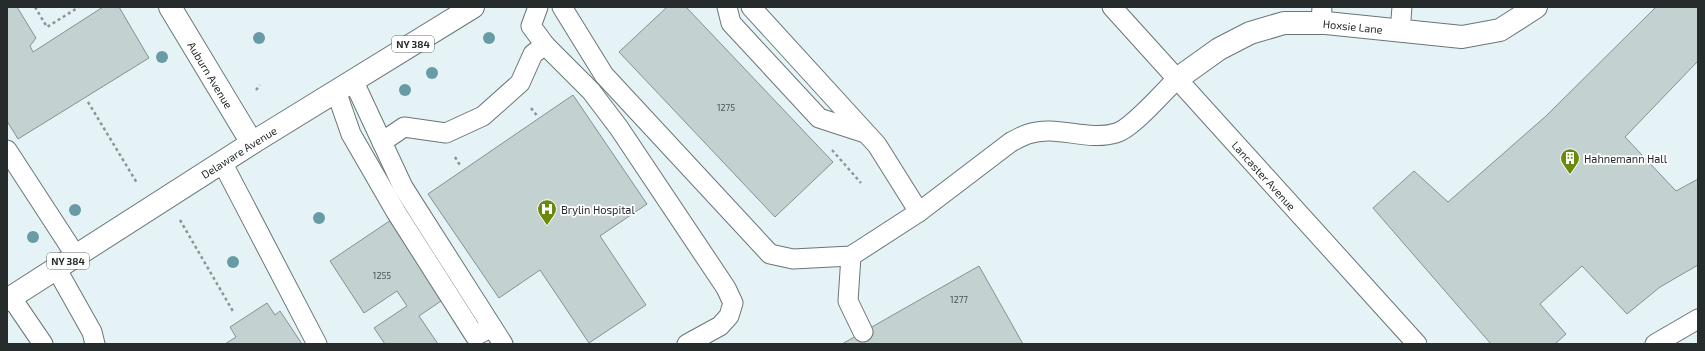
<svg xmlns="http://www.w3.org/2000/svg" width="1705" height="351" viewBox="0 0 1705 351" font-family="'Exo 2',sans-serif">
	<style>
		.building { fill: #c3d1d1; stroke: #859191 }
		.lines { fill: none; stroke-linecap: round; stroke-linejoin: round }
		.service-casing { stroke: #6a7578; stroke-width: 21 }
		.minor-casing { stroke: #6a7578; stroke-width: 24 }
		.primary-casing { stroke: #6a7578; stroke-width: 24 }
		.path { stroke: #8b9497; stroke-width: 2.5; stroke-dasharray: 3 3; stroke-linecap: butt }
		.service { stroke: #fff; stroke-width: 19 }
		.minor { stroke: #fff; stroke-width: 22 }
		.primary { stroke: #fff; stroke-width: 22 }
		.tree { fill: #689ba5 }
		.labels { text-anchor: middle; dominant-baseline: central; stroke-width: 3.5; stroke-linejoin: round; paint-order: stroke }
		.number-label { font-size: 9px; fill: #4d5455 }
		.shield { fill: #fff; stroke: #676b6b; stroke-width: 1 }
		.shield-label { font-size: 10px; font-weight: bold; fill: #262b2c }
		.street-label { font-size: 11px; fill: #262b2c; stroke: #fff }
		.poi-label { font-size: 11px; fill: #262b2c; stroke: #fff; text-anchor: start }
	</style>
	<rect width="100%" height="100%" fill="#e6f3f6"/>
	<g class="building">
		<polygon points="7,7 17,7 36,38 30,46 33,52 103,7 119,7 149,58 18,139 7,121"/>
		<polygon points="667,7 686,7 833,162 775,217 619,52"/>
		<polygon points="1656,7 1698,7 1698,61 1625,137 1676,191 1698,179 1698,265 1660,287 1627,314 1582,266 1540,304 1566,334 1555,344 1491,344 1373,208 1414,171 1448,202 1546,116"/>
		<polygon points="573,95 647,204 600,236 646,305 589,343 540,270 499,298 428,194"/>
		<polygon points="391,220 444,299 419,316 438,344 385,344 374,328 407,306 397,291 364,313 330,261"/>
		<polygon points="979,266 1023,344 842,344 863,332"/>
		<polygon points="267,303 275,315 280,311 302,344 225,344 236,337 230,327"/>
	</g>
	<g class="lines">
		<g class="service-casing">
			<g id="service">
				<polyline points="538,7 531,26 545,45 591,91 619,128 726,288 733,303 729,316 720,326 687,344"/>
				<path d="M562,7L604,75L770,254L793,259L851,256L919,212L1011,142C1017,139 1022,136 1028,134C1056,124 1087,142 1116,133C1132,129 1163,92 1177,79"/>
				<polyline points="727,7 731,23 819,118 865,133"/>
				<polyline points="751,7 877,145 919,212"/>
				<path id="s1" d="M1112,7L1417,344"/>
				<polyline points="1321,23 1322,7"/>
				<polyline points="1400,31 1402,7"/>
				<polyline points="353,80 403,187 503,344"/>
				<polyline points="336,91 351,134 396,212 475,336 492,327"/>
				<polyline points="382,142 404,127 446,133 483,116 520,83 533,54 545,45"/>
				<polyline points="7,150 76,256"/>
				<polyline points="222,162 317,344"/>
				<polyline points="851,256 848,301 863,332"/>
				<polyline points="56,268 92,332 95,344"/>
				<polyline points="11,297 43,344"/>
				<polyline points="1655,344 1698,319"/>
			</g>
		</g>
		<g class="minor-casing">
			<g id="minor">
				<path id="s2" d="M170,7L252,143"/>
				<path id="s3" d="M1177,79L1219,49L1250,33L1284,23H1326L1462,37L1500,30L1536,7"/>
			</g>
		</g>
		<g class="primary-casing">
			<g id="primary">
				<path id="s4" d="M7,300L252,143L473,7"/>
			</g>
		</g>
		<g class="path">
			<polyline points="35,7 47,27 79,7"/>
			<polyline points="256,90 260,85"/>
			<polyline points="88,102 137,183"/>
			<polyline points="531,108 538,117"/>
			<polyline points="832,150 861,183"/>
			<polyline points="455,157 461,167"/>
			<polyline points="180,220 234,313"/>
		</g>
		<use href="#service" class="service"/>
		<use href="#minor" class="minor"/>
		<use href="#primary" class="primary"/>
	</g>
	<g class="tree">
		<circle cx="259" cy="38" r="6"/>
		<circle cx="489" cy="38" r="6"/>
		<circle cx="162" cy="57" r="6"/>
		<circle cx="432" cy="73" r="6"/>
		<circle cx="405" cy="90" r="6"/>
		<circle cx="75" cy="210" r="6"/>
		<circle cx="319" cy="218" r="6"/>
		<circle cx="33" cy="237" r="6"/>
		<circle cx="233" cy="262" r="6"/>
	</g>
	<defs>
		<g id="building-pin" transform="scale(1)"><path d="M0 17L-7.5 6A9.5 9.5 0 1 1 7.5 6Z" fill="#698a0a" stroke="#fff"/><path d="M-4-6H4V6H1V3H-1V6H-4ZM-2.5-4.3h1.7v1.8h-1.7ZM.8-4.3h1.7v1.8H.8ZM-2.5-1h1.7V.8h-1.7ZM.8-1h1.7V.8H.8Z" fill="#fff"/></g>
		<g id="hospital-pin" transform="scale(1)"><path d="M0 17L-7.5 6A9.5 9.5 0 1 1 7.5 6Z" fill="#698a0a" stroke="#fff"/><path d="M-5-5h3v3.5h4V-5h3V5h-3V1.5h-4V5h-3Z" fill="#fff"/></g>
	</defs>
	<g fill-rule="evenodd">
		<use href="#building-pin" x="1570" y="158"/>
		<use href="#hospital-pin" x="547" y="209"/>
	</g>
	<g class="labels">
		<g class="number-label">
			<text x="726" y="107">1275</text>
			<text x="382" y="275">1255</text>
			<text x="959" y="299">1277</text>
		</g>
		<g class="shield">
			<rect x="392" y="36" width="42" height="16" rx="3"/>
			<rect x="47" y="253" width="42" height="16" rx="3"/>
		</g>
		<g class="shield-label">
			<text x="413" y="44">NY 384</text>
			<text x="68" y="261">NY 384</text>
		</g>
		<g class="street-label">
			<text stroke="none"><textPath href="#s3" startOffset="191">Hoxsie Lane</textPath></text>
			<text stroke="none"><textPath href="#s2" startOffset="79">Auburn Avenue</textPath></text>
			<text stroke="none"><textPath href="#s4" startOffset="275">Delaware Avenue</textPath></text>
			<text stroke="none"><textPath href="#s1" startOffset="227">Lancaster Avenue</textPath></text>
		</g>
		<g class="poi-label">
			<text x="1584" y="158">Hahnemann Hall</text>
			<text x="561" y="209">Brylin Hospital</text>
		</g>
	</g>
	<rect width="1705" height="351" fill="none" stroke="#262b2c" stroke-width="16"/>
</svg>
